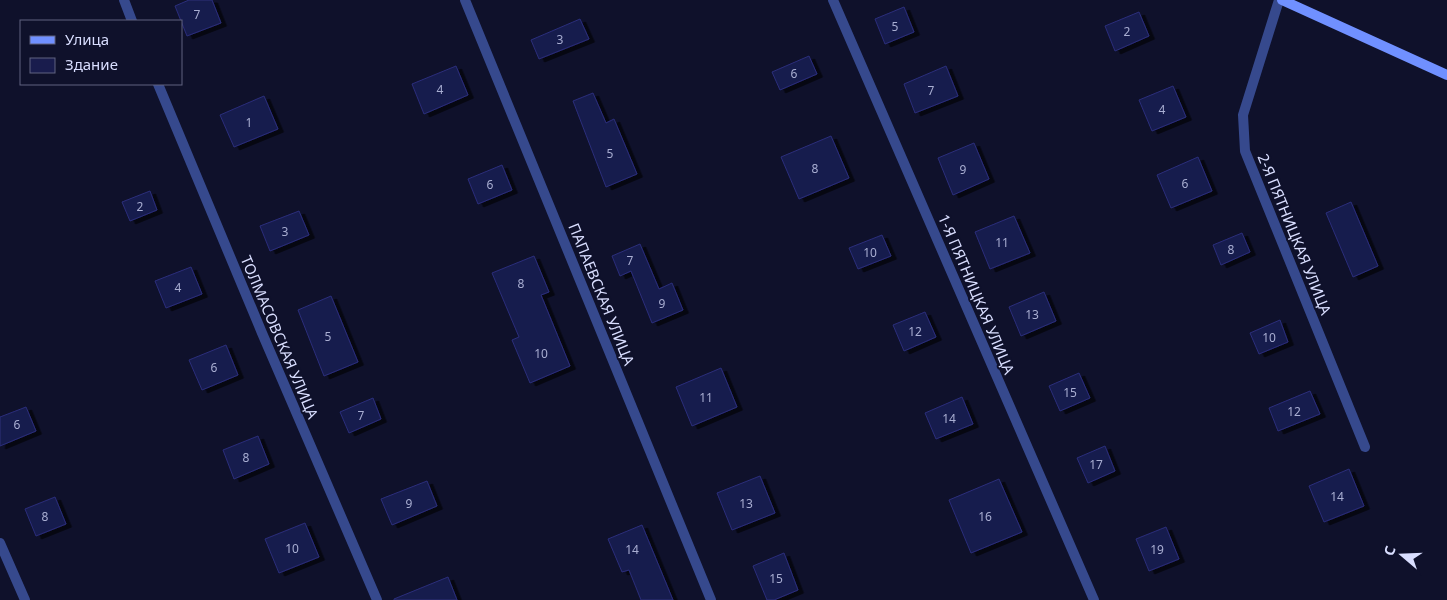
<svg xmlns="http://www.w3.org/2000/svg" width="1447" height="600" viewBox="0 0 1447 600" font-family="'Noto Sans',sans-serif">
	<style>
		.building { fill: #191c4d; stroke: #2a2e7b; filter: url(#shadow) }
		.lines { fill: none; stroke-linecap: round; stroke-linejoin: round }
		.street { stroke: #36498d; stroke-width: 10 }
		.secondary { stroke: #7090ff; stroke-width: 10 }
		.labels { text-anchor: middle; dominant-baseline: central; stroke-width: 4; stroke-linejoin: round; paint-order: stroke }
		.number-label { font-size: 12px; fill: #a9aed2 }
		.street-label { font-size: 15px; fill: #d9deff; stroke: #0f112b }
	</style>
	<defs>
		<filter id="shadow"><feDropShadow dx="5.5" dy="3" stdDeviation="0" flood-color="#0009"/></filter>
	</defs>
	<rect width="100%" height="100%" fill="#0f112b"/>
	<g class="building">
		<polygon points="189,0 212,0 221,23 187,36 175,6"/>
		<polygon points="904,7 914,32 885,44 875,19"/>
		<polygon points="1139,12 1149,36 1115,51 1105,26"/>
		<polygon points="580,19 589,39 539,59 531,40"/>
		<polygon points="809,56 817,74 780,90 772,72"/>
		<polygon points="456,66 468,95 424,114 412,84"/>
		<polygon points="946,66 958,96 915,113 904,84"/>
		<polygon points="1173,86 1186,117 1152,131 1139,100"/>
		<polygon points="593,93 606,123 614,119 637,174 606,187 573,101"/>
		<polygon points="264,96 278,129 234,147 220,115"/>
		<polygon points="831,136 849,178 799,199 781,157"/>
		<polygon points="974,143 989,179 953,195 938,158"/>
		<polygon points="1198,157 1212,191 1171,208 1157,175"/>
		<polygon points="502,165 512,190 478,204 468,179"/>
		<polygon points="150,191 157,210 130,221 122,202"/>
		<polygon points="1351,202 1378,266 1353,277 1326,213"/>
		<polygon points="299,211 309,235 270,251 260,226"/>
		<polygon points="1014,216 1030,253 990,269 975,232"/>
		<polygon points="1242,233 1250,252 1221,265 1213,245"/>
		<polygon points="882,235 891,256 858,269 849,248"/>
		<polygon points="640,244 659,289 672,283 683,310 652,323 631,271 620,276 612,256"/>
		<polygon points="534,256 549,292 541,295 570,366 530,383 512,340 519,337 492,273"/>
		<polygon points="191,267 202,294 166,308 155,281"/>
		<polygon points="1044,292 1056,321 1021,336 1009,307"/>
		<polygon points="331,296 358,362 324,376 298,310"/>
		<polygon points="925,312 936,337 904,351 893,325"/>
		<polygon points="1280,320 1288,342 1259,354 1250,333"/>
		<polygon points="226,345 238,375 202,390 189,360"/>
		<polygon points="721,368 737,407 692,426 676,387"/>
		<polygon points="1079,373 1090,398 1060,411 1049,386"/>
		<polygon points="1310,391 1320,414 1278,431 1269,408"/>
		<polygon points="962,397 973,424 936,439 925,413"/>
		<polygon points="373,398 381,419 349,433 340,412"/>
		<polygon points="26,407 36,431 0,446 0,417"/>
		<polygon points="258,436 269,464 234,479 223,450"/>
		<polygon points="1105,446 1115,471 1088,483 1077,458"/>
		<polygon points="1349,469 1364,506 1324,522 1309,486"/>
		<polygon points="760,476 775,513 732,530 717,493"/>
		<polygon points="999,479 1022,532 971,553 949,500"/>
		<polygon points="427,481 437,506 392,525 381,499"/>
		<polygon points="55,497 66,524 36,536 25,509"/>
		<polygon points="305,523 319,557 279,573 265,539"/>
		<polygon points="642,525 673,600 641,600 629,570 622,572 608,539"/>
		<polygon points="1166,527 1179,559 1149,571 1136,539"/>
		<polygon points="784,553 798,590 774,600 767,600 753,566"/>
		<polygon points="448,577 457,600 394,600 394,599"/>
	</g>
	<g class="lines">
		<g class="street">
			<polyline points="124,0 132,21"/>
			<polyline points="465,0 711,600"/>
			<polyline points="833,0 1094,600"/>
			<polyline points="1279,0 1243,115 1245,151 1365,447"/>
			<polyline points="158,84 262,333 377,600"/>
			<polyline points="0,543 25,600"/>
		</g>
		<polyline class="secondary" points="1282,0 1447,75"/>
	</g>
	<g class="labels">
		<g class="number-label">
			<text x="197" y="14">7</text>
			<text x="895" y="26">5</text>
			<text x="1127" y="31">2</text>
			<text x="560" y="39">3</text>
			<text x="794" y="73">6</text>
			<text x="440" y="89">4</text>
			<text x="931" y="90">7</text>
			<text x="1162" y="109">4</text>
			<text x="249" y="122">1</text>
			<text x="610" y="153">5</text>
			<text x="815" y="168">8</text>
			<text x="963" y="169">9</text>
			<text x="1185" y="183">6</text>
			<text x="490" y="184">6</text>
			<text x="140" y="206">2</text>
			<text x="285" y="231">3</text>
			<text x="1002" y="242">11</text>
			<text x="1231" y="249">8</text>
			<text x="870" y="252">10</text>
			<text x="630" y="260">7</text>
			<text x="521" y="283">8</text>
			<text x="178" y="287">4</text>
			<text x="662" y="303">9</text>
			<text x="1032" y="314">13</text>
			<text x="915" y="331">12</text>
			<text x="328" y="336">5</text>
			<text x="1269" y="337">10</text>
			<text x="541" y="353">10</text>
			<text x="214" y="367">6</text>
			<text x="1070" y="392">15</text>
			<text x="706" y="397">11</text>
			<text x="1294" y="411">12</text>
			<text x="361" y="415">7</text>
			<text x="949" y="418">14</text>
			<text x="17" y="424">6</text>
			<text x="246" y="457">8</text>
			<text x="1096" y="464">17</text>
			<text x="1337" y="496">14</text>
			<text x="409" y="503">9</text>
			<text x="746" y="503">13</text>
			<text x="45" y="516">8</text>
			<text x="985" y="516">16</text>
			<text x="292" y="548">10</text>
			<text x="632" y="549">14</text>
			<text x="1157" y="549">19</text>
			<text x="776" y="578">15</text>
		</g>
		<g class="street-label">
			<text transform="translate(1295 234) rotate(68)">2-Я ПЯТНИЦКАЯ УЛИЦА</text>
			<text transform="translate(602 294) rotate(68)">ПАПАЕВСКАЯ УЛИЦА</text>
			<text transform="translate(977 294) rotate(67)">1-Я ПЯТНИЦКАЯ УЛИЦА</text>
			<text transform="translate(280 337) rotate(67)">ТОЛМАСОВСКАЯ УЛИЦА</text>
		</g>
	</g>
	<rect x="20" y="20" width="162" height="65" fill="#0f112b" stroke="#606380"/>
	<rect x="30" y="36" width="25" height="8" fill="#7090ff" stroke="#606380"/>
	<text x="65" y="45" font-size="15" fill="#d9deff">Улица</text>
	<rect x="30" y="58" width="25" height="15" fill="#191c4d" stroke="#606380"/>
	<text x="65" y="70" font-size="15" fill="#d9deff">Здание</text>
	<g transform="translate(1402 555) rotate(289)" stroke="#0f112b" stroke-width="4" paint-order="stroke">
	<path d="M0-4L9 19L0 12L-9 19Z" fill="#d9deff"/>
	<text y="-8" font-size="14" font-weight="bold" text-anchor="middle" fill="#d9deff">С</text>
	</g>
</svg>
